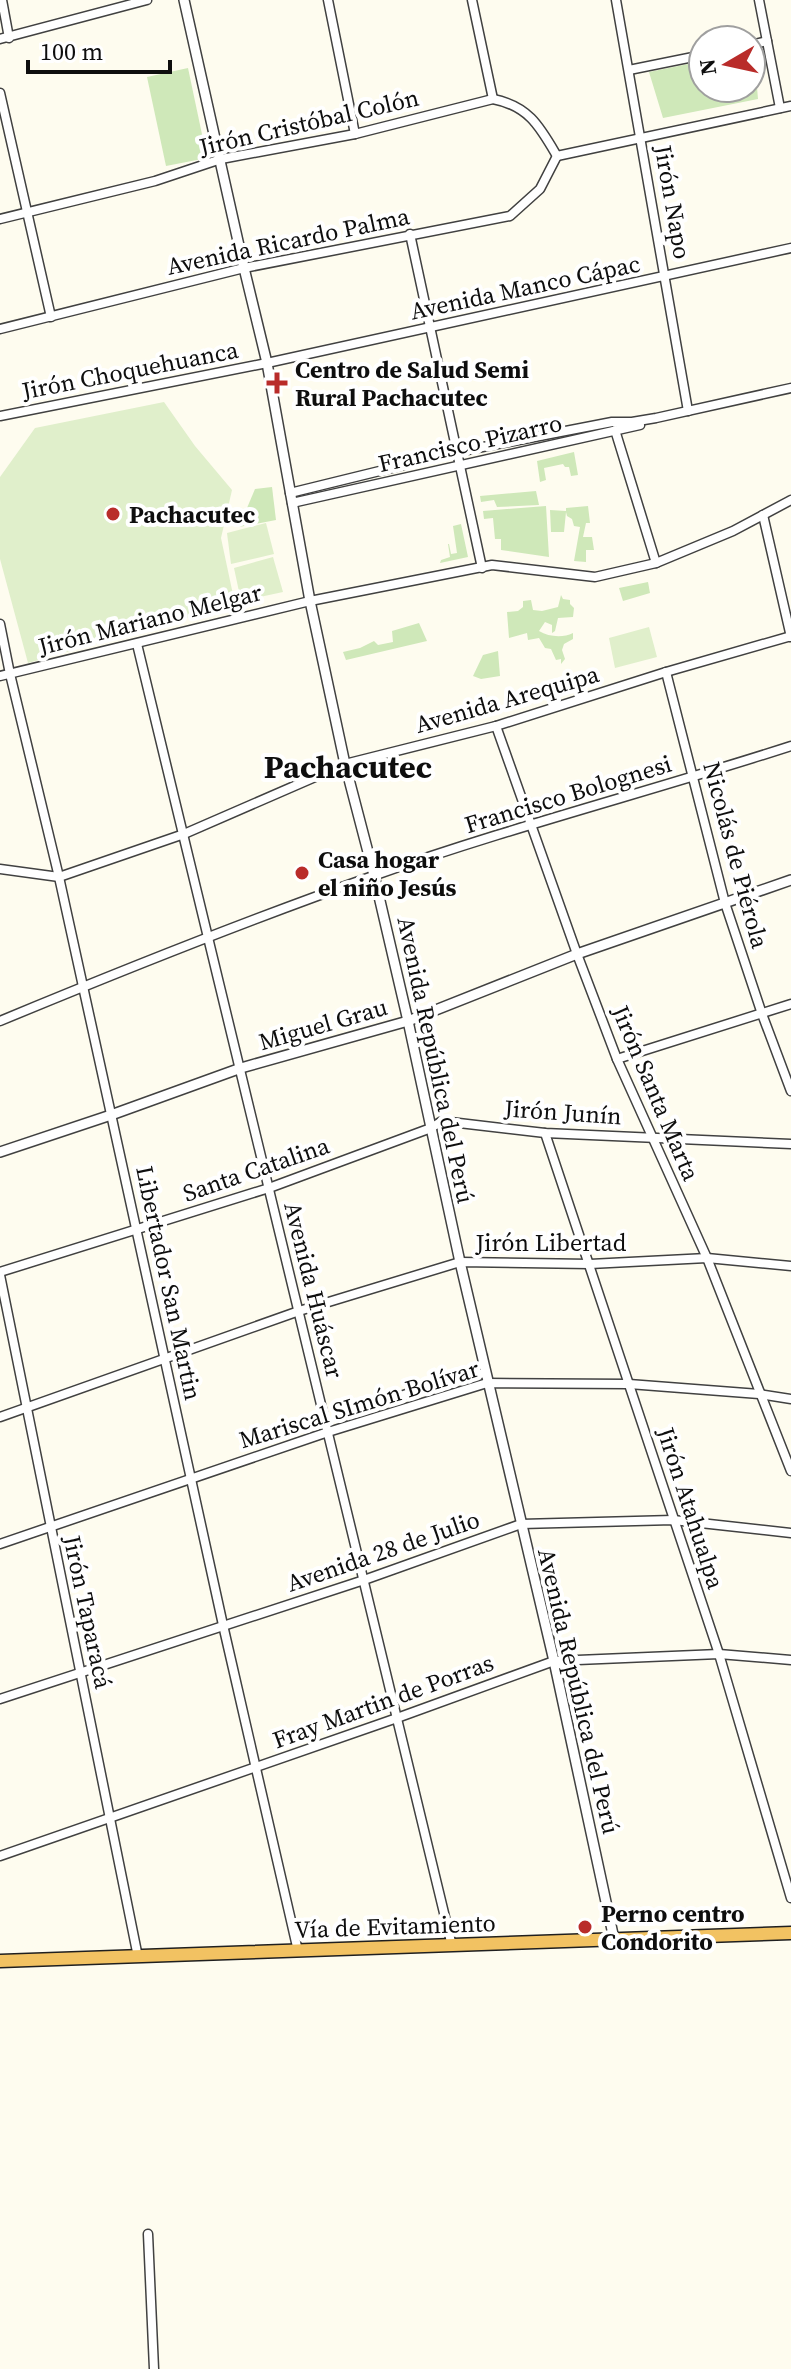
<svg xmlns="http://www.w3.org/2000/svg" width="791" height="2369" viewBox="0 0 791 2369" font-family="'Source Serif 4',serif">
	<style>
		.green { fill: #cfe8b9 }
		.pitch { fill: #e0efcb }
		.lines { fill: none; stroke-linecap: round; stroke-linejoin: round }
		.minor-casing { stroke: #414141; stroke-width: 11 }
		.tertiary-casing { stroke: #414141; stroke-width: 12 }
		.trunk-casing { stroke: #1f1f1f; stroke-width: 15 }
		.minor { stroke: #fff; stroke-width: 8 }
		.tertiary { stroke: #fff; stroke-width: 9 }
		.trunk { stroke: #f2c262; stroke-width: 12 }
		.poi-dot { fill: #b92c2a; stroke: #fff; stroke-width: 3 }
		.labels { text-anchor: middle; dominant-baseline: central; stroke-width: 8; stroke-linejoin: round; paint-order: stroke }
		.street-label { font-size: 24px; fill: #0e0e0e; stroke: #fff }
		.poi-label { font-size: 24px; font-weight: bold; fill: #0e0e0e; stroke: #fff; text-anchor: start }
		.district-label { font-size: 32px; font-weight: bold; fill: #0e0e0e; stroke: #fff }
	</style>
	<rect width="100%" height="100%" fill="#fefcef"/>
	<g class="green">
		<polygon points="754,51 758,99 663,118 649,72 703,61 703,88 751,88 751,52"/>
		<polygon points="188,68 207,158 166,166 147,77"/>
		<polygon points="574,452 578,475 571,476 569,467 565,467 563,464 544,468 546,480 540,482 537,461"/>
		<polygon points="272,487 276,520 239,527 255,489"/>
		<polygon points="536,491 539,505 497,507 494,500 481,502 480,496"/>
		<polygon points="546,506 549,557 501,550 501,539 495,539 493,518 484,519 483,511"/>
		<polygon points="588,506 590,523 586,523 583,537 592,537 594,550 586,550 586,562 574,561 580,527 574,526 572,519 567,516 566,512 564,532 551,532 550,510 566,511 566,508"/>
		<polygon points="461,524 468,557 440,563 441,560 450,557 448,544 449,544 451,554 457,553 453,526"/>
		<polygon points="648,582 650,593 623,601 619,588"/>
		<path d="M561,595L563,599L570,600V604L574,608L573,617L558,618L555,631L552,633V625L545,622L539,631C549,637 563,638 573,633V639L564,644L562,650L565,659L561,664V659L556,660L551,649L545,648L539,638L528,640L527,633L509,638L507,612L518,611L523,607V601L531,600L533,610L542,611L558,607Z"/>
		<polygon points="419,623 427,641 346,660 343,652 360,648 374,641 378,645 393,642 392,631"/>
		<polygon points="498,651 500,676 481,679 473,676 483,655"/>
	</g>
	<g class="pitch">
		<polygon points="164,402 195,446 232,490 221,538 235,604 28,663 0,559 0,477 35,428"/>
		<polygon points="266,523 274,554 231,564 227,533"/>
		<polygon points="273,557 283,592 241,601 234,568"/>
		<polygon points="649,627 657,657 615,668 609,638"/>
	</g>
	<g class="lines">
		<g class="minor-casing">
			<g id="minor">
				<polyline points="2,0 9,38"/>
				<polyline points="328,0 355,134"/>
				<polyline points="472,0 493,99"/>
				<polyline points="616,0 688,411"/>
				<polyline points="759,0 780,108"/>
				<polyline points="0,39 147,0"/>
				<polyline points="751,45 767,41"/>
				<polyline points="629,70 703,55"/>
				<polyline points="0,93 51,317"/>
				<polyline points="557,156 791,106"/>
				<path d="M0,219L155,181L221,159L355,134L493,99C529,106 540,127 557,156"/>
				<polyline points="410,234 482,568"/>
				<polyline points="0,329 244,268 510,216 540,189 557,156"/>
				<polyline points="0,416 267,363 791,248"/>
				<polyline points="615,430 656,563"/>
				<polyline points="290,493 457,452 612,422 632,422 656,418 791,388"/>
				<polyline points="292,503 640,425"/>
				<polyline points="763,515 791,637"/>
				<polyline points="0,624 10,674 59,877 223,1625 298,1951"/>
				<polyline points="137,644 452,1946"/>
				<polyline points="666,672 725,903 762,1014 791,1091"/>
				<polyline points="0,676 310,601 492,565 595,577 656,563 733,531 791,500"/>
				<polyline points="496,726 577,954 617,1059 707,1258 791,1471"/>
				<polyline points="0,869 59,877 184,834 345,764 496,726 666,672 791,636"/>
				<path d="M0,1021C123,970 248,920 373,876C511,827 652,791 791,746"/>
				<polyline points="617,1059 791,1004"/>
				<polyline points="545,1133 719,1654 791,1898"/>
				<polyline points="0,1272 269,1188 431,1128 442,1121 545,1133 791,1144"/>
				<polyline points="0,1275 138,1957"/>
				<polyline points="347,1415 446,1380 485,1373"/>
				<polyline points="0,1417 299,1311 460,1262 590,1264 707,1258 791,1266"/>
				<polyline points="0,1544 328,1432 487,1383 629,1384 759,1394 791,1399"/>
				<polyline points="0,1699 364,1580 521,1524 673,1520 791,1533"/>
				<polyline points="0,1856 397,1718 554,1661 719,1654 791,1660"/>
				<polyline points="148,2234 154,2369"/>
			</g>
		</g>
		<g class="tertiary-casing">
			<g id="tertiary">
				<polyline points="184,0 244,268 267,363 310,601 345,764 374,875 408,1021 460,1262 554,1661 614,1939"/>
				<polyline points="0,1152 111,1115 241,1068 408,1021 577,954 791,880"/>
			</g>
		</g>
		<g class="trunk-casing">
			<polyline id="trunk" points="0,1961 791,1933"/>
		</g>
		<use href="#minor" class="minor"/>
		<use href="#tertiary" class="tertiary"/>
		<use href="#trunk" class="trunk"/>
	</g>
	<g class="poi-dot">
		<path d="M273 371h8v8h8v8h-8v8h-8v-8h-8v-8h8z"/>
		<circle cx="113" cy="514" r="8"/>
		<circle cx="302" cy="873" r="8"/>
		<circle cx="585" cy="1927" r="8"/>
	</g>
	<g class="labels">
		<g class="street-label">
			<text transform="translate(309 122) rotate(-13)">Jirón Cristóbal Colón</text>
			<text transform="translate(673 202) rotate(80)">Jirón Napo</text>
			<text transform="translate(288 241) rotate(-12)">Avenida Ricardo Palma</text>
			<text transform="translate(525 287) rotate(-12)">Avenida Manco Cápac</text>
			<text transform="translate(130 370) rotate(-11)">Jirón Choquehuanca</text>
			<text transform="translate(470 443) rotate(-13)">Francisco Pizarro</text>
			<text transform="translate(150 619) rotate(-14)">Jirón Mariano Melgar</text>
			<text transform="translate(507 699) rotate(-16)">Avenida Arequipa</text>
			<text transform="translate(568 794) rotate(-17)">Francisco Bolognesi</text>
			<text transform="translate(736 855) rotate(75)">Nicolás de Piérola</text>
			<text transform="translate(323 1024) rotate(-16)">Miguel Grau</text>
			<text transform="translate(436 1060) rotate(78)">Avenida República del Perú</text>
			<text transform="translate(656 1093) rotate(67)">Jirón Santa Marta</text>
			<text transform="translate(563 1112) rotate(4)">Jirón Junín</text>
			<text transform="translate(256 1169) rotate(-19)">Santa Catalina</text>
			<text x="551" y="1242">Jirón Libertad</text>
			<text transform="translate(169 1283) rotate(78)">Libertador San Martin</text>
			<text transform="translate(314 1290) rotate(76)">Avenida Huáscar</text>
			<text transform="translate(359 1404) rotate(-17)">Mariscal SImón Bolívar</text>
			<text transform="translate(691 1508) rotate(72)">Jirón Atahualpa</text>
			<text transform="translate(383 1551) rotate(-19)">Avenida 28 de Julio</text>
			<text transform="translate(88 1612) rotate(78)">Jirón Taparacá</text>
			<text transform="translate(579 1691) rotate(77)">Avenida República del Perú</text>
			<text transform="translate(383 1701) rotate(-20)">Fray Martin de Porras</text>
			<text transform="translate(395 1926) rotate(-2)">Vía de Evitamiento</text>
		</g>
		<g class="poi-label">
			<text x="295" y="369">Centro de Salud Semi<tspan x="295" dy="28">Rural Pachacutec</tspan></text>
			<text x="129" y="514">Pachacutec</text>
			<text x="318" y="859">Casa hogar<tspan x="318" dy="28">el niño Jesús</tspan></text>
			<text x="601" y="1913">Perno centro<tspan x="601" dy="28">Condorito</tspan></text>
		</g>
		<g class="district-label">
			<text x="348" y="767">Pachacutec</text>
		</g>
	</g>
	<g transform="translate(727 64) rotate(261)"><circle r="38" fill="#ffffff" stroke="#9f9f9f" stroke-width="2"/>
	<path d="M0-6L14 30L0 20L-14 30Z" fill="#b92c2a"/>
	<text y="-12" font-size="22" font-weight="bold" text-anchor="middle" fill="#0e0e0e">N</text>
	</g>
	<path d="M28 60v12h142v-12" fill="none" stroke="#0e0e0e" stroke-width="4"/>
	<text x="40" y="60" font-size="24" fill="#0e0e0e" stroke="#ffffff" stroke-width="6" paint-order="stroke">100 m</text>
</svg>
